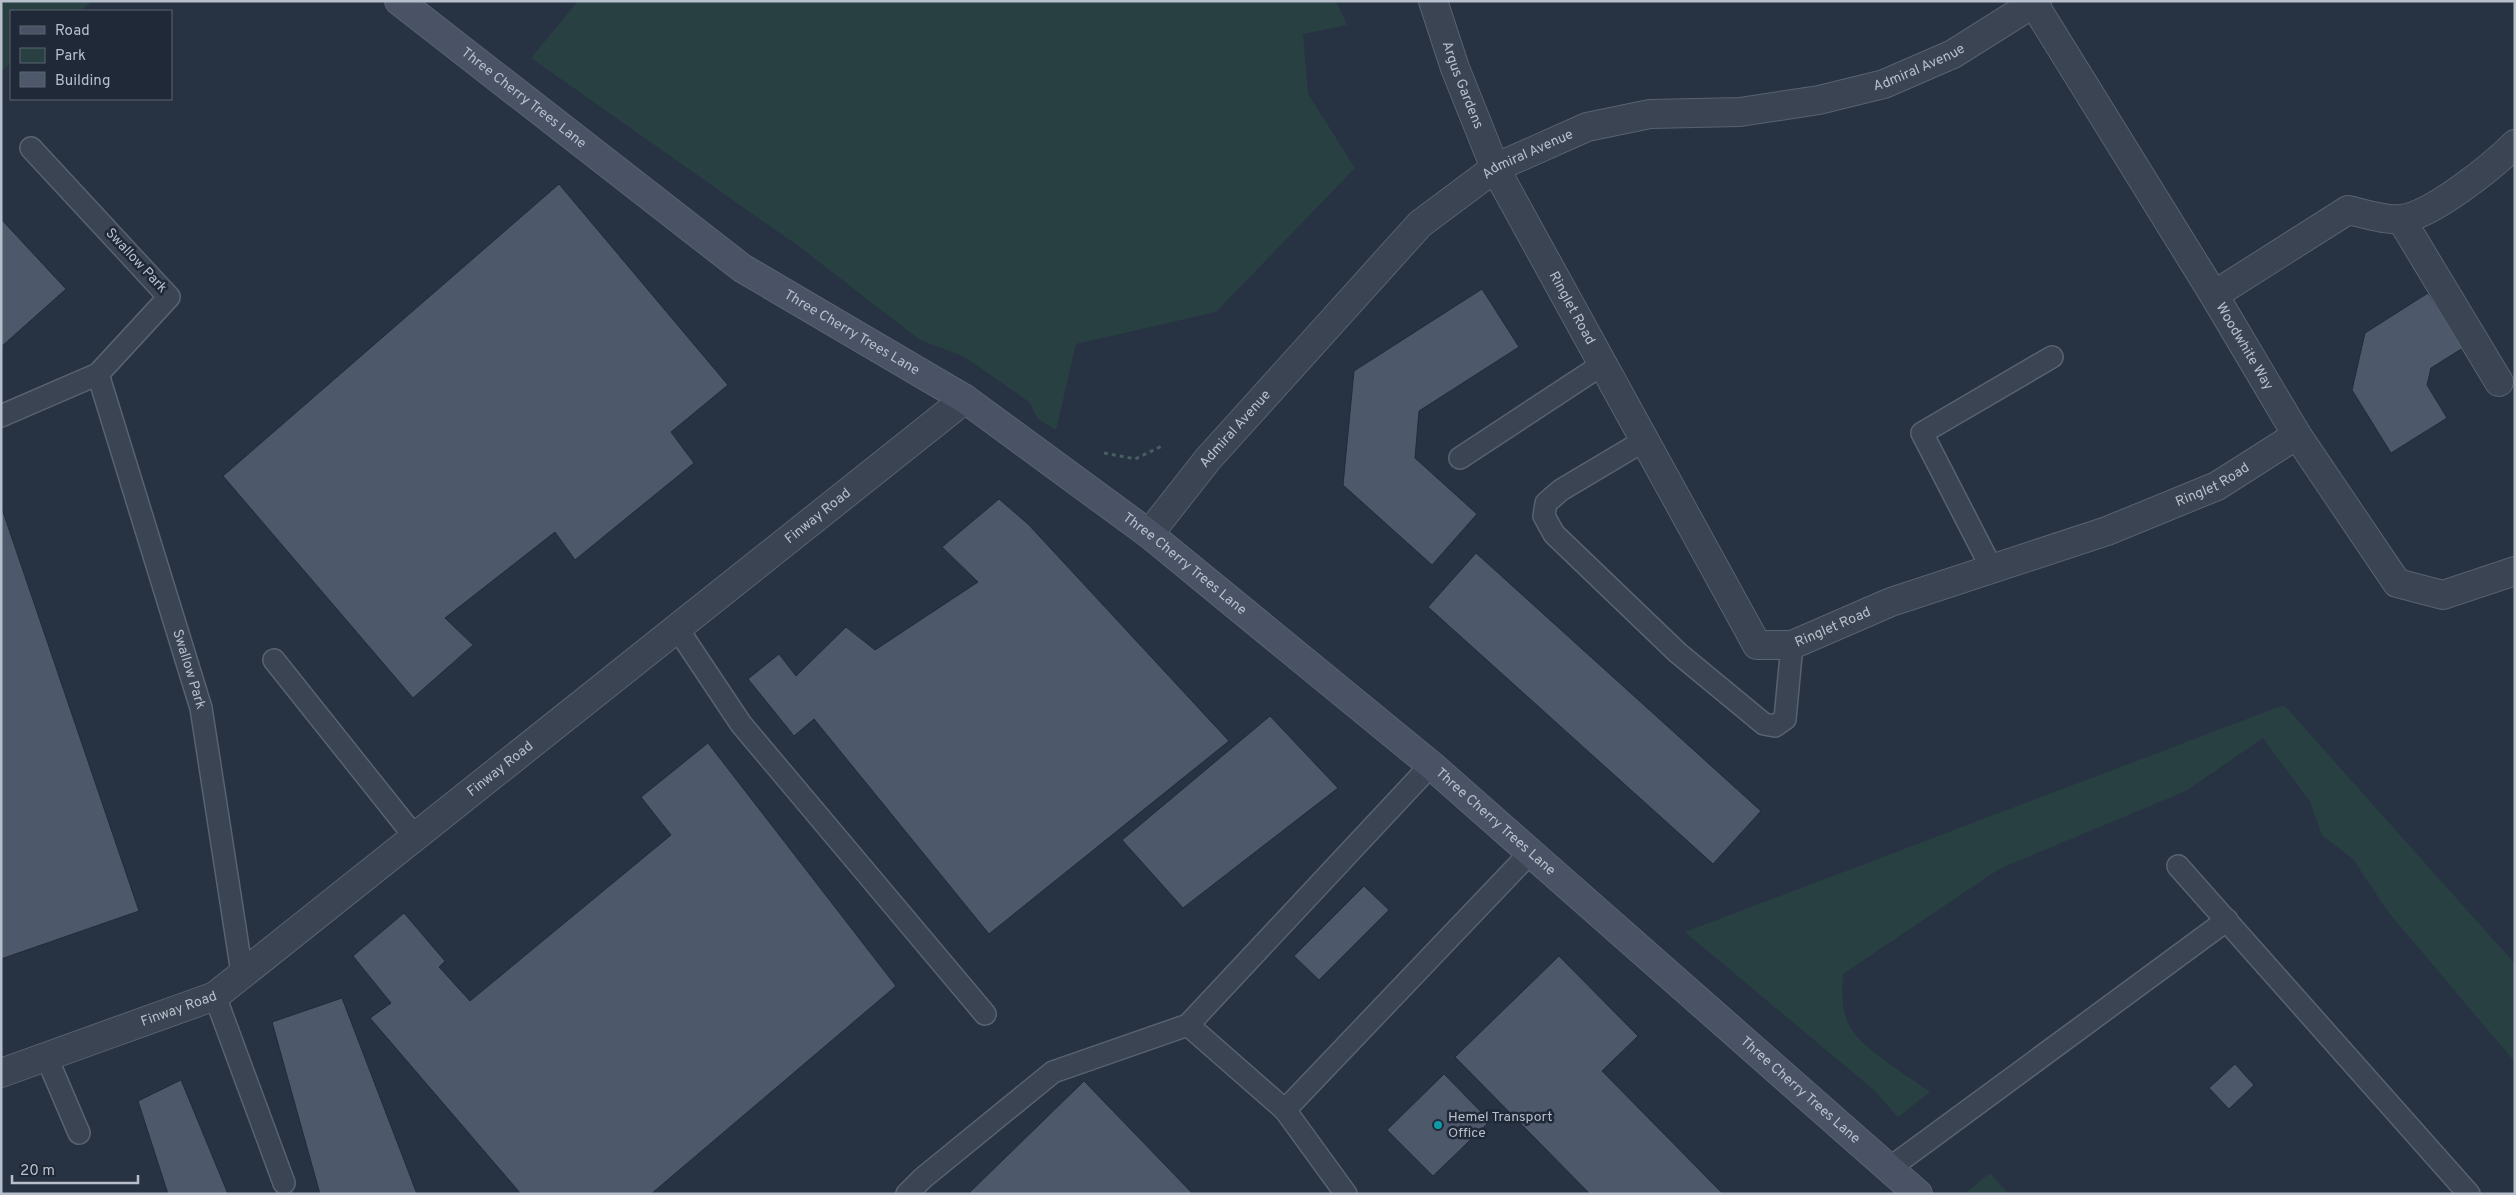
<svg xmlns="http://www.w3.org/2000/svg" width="2516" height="1195" viewBox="0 0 2516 1195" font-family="Overpass,sans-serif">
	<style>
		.green { fill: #294043 }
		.building { fill: #4d596b; stroke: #222b39 }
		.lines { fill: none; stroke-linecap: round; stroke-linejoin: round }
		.lane-casing { stroke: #59626f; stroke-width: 24 }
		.street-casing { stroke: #59626f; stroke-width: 30 }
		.secondary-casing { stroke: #59626f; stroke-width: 30 }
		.path { stroke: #475d60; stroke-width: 3; stroke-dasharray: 4 4; stroke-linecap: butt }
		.lane { stroke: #3b4452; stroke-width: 21 }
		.street { stroke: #3b4452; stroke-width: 28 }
		.secondary { stroke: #495365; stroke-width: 28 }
		.culture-dot { fill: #0f9aa8; stroke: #202937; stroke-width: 2 }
		.labels { text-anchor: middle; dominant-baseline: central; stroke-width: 5; stroke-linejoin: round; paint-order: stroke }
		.street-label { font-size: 14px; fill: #b8bfcc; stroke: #202937 }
		.poi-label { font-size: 14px; fill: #b8bfcc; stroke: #202937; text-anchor: start }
	</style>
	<rect width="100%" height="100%" fill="#273242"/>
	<g class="green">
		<polygon points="6,1 93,1 79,11 11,11 11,63 1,71 1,5"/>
		<polygon points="578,1 1336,1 1347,25 1303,34 1308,94 1355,168 1216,312 1076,344 1056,430 1038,419 1029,402 965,357 920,340 801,248 531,58"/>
		<path d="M2284,705L2515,964V1062L2389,913L2353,859L2322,835L2310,802L2263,738L2186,791L1999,869L1843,974C1842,990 1841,1010 1849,1025C1860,1048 1908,1076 1930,1092L1898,1117L1875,1091L1685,932Z"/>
		<polygon points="1990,1173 2009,1194 1964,1194"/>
	</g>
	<g class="building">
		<polygon points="559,184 728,385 671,432 694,463 575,560 555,532 445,618 473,645 413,698 223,476"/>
		<polygon points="1,219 66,289 1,347"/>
		<polygon points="1482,289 1519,347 1419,411 1415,458 1477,514 1432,565 1343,485 1354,371"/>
		<polygon points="2428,293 2463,348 2431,368 2427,385 2447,418 2391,453 2352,390 2365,333"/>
		<polygon points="999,499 1028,524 1229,741 989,934 814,719 794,736 748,679 779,654 796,676 846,627 875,650 978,582 942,547"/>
		<polygon points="1,506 139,911 1,959"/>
		<polygon points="1476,553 1761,811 1713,864 1428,607"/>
		<polygon points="1270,716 1338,788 1183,908 1122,840"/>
		<polygon points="708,743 896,986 651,1194 521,1194 370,1018 391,1003 353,956 404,913 445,961 439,967 470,1001 671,835 641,797"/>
		<polygon points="1364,886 1389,910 1319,980 1294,956"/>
		<polygon points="1559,956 1638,1036 1602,1071 1723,1194 1590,1194 1455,1057"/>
		<polygon points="342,998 417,1194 320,1194 272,1022"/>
		<polygon points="2235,1064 2254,1085 2229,1109 2209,1088"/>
		<polygon points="1444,1074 1490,1121 1433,1176 1387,1130"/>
		<polygon points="181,1080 228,1194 168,1194 138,1101"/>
		<polygon points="1084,1081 1193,1194 968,1194"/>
	</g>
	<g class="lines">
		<g class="lane-casing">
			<g id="lane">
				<path id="s1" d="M98,374L201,708L242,973"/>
				<polyline points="1,416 98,374 169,297 31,148"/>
				<polyline points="1645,440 1561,490 1546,503 1544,516 1554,534 1678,653 1764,724 1775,726 1785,719 1792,645"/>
				<polyline points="1460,458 1603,364"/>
				<polyline points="1992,569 1922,433 2052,357"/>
				<polyline points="677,628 741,724 985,1014"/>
				<polyline points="274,660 415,837"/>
				<polyline points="2178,866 2469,1194"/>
				<polyline points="215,996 284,1183"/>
				<polyline points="1188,1025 1285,1110 1346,1194"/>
				<polyline points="47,1058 79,1133"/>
				<polyline points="1285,1110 1530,853"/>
				<polyline points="1890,1168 2227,920"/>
				<polyline points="907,1194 923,1178 1053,1072 1188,1025 1431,765"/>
			</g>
		</g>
		<g class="street-casing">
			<g id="street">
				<path id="s2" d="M1433,1L1455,68L1495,168L1757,645H1792L1891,602L2107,531L2217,486L2297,435"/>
				<path id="s3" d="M2034,4L2214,295L2297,435L2397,583L2443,595L2515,571"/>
				<polyline points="2401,219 2499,382"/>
				<path d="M2214,295L2348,210C2362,213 2387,221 2401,219C2431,216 2493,166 2515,144"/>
				<path id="s4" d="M1149,534L1208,459L1420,224L1495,168L1587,127L1650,114L1740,112L1819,100L1884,84L1953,54L2037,1"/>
				<path id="s5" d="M1,1073L215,996L965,399"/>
			</g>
		</g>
		<g class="secondary-casing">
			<g id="secondary">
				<path id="s6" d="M399,1L742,268L965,399L1149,534L1431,765L1918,1194"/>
			</g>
		</g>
		<polyline class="path" points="1104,453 1135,459 1164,445"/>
		<use href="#lane" class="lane"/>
		<use href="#street" class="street"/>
		<use href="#secondary" class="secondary"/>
	</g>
	<circle class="culture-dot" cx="1438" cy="1125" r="5"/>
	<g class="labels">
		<g class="street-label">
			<text stroke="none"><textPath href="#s4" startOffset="946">Admiral Avenue</textPath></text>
			<text stroke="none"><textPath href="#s2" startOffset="89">Argus Gardens</textPath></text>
			<text stroke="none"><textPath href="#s6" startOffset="158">Three Cherry Trees Lane</textPath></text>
			<text stroke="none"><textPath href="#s4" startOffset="541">Admiral Avenue</textPath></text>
			<text transform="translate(136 261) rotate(47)">Swallow Park</text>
			<text stroke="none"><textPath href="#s2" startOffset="338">Ringlet Road</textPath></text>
			<text stroke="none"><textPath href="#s6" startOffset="562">Three Cherry Trees Lane</textPath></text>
			<text stroke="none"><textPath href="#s3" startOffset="402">Woodwhite Way</textPath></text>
			<text stroke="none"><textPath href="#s4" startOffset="136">Admiral Avenue</textPath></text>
			<text stroke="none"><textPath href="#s2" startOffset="1208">Ringlet Road</textPath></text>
			<text stroke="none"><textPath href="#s5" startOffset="998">Finway Road</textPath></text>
			<text stroke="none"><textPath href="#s6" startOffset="968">Three Cherry Trees Lane</textPath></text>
			<text stroke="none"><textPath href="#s2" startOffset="802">Ringlet Road</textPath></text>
			<text stroke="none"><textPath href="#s1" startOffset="309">Swallow Park</textPath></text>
			<text stroke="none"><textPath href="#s5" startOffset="592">Finway Road</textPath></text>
			<text stroke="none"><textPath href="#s6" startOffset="1372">Three Cherry Trees Lane</textPath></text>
			<text stroke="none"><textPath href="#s5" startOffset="189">Finway Road</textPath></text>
			<text stroke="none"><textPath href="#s6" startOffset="1778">Three Cherry Trees Lane</textPath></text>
		</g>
		<g class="poi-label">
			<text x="1448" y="1117">Hemel Transport<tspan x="1448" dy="16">Office</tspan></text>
		</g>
	</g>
	<rect width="2516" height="1195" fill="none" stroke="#b8bfcc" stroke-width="5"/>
	<rect x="10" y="10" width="162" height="90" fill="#202937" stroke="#5d6573"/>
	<rect x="20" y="26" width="25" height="8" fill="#495365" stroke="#5d6573"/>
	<text x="55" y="35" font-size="15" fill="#b8bfcc">Road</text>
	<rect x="20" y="48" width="25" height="15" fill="#294043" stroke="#5d6573"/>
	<text x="55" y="60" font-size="15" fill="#b8bfcc">Park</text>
	<rect x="20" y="72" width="25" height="15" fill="#4d596b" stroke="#5d6573"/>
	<text x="55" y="85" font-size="15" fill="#b8bfcc">Building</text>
	<path d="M12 1175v8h126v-8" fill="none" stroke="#b8bfcc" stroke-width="2.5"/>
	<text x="20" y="1175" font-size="15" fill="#b8bfcc" stroke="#202937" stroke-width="4" paint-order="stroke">20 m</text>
</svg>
